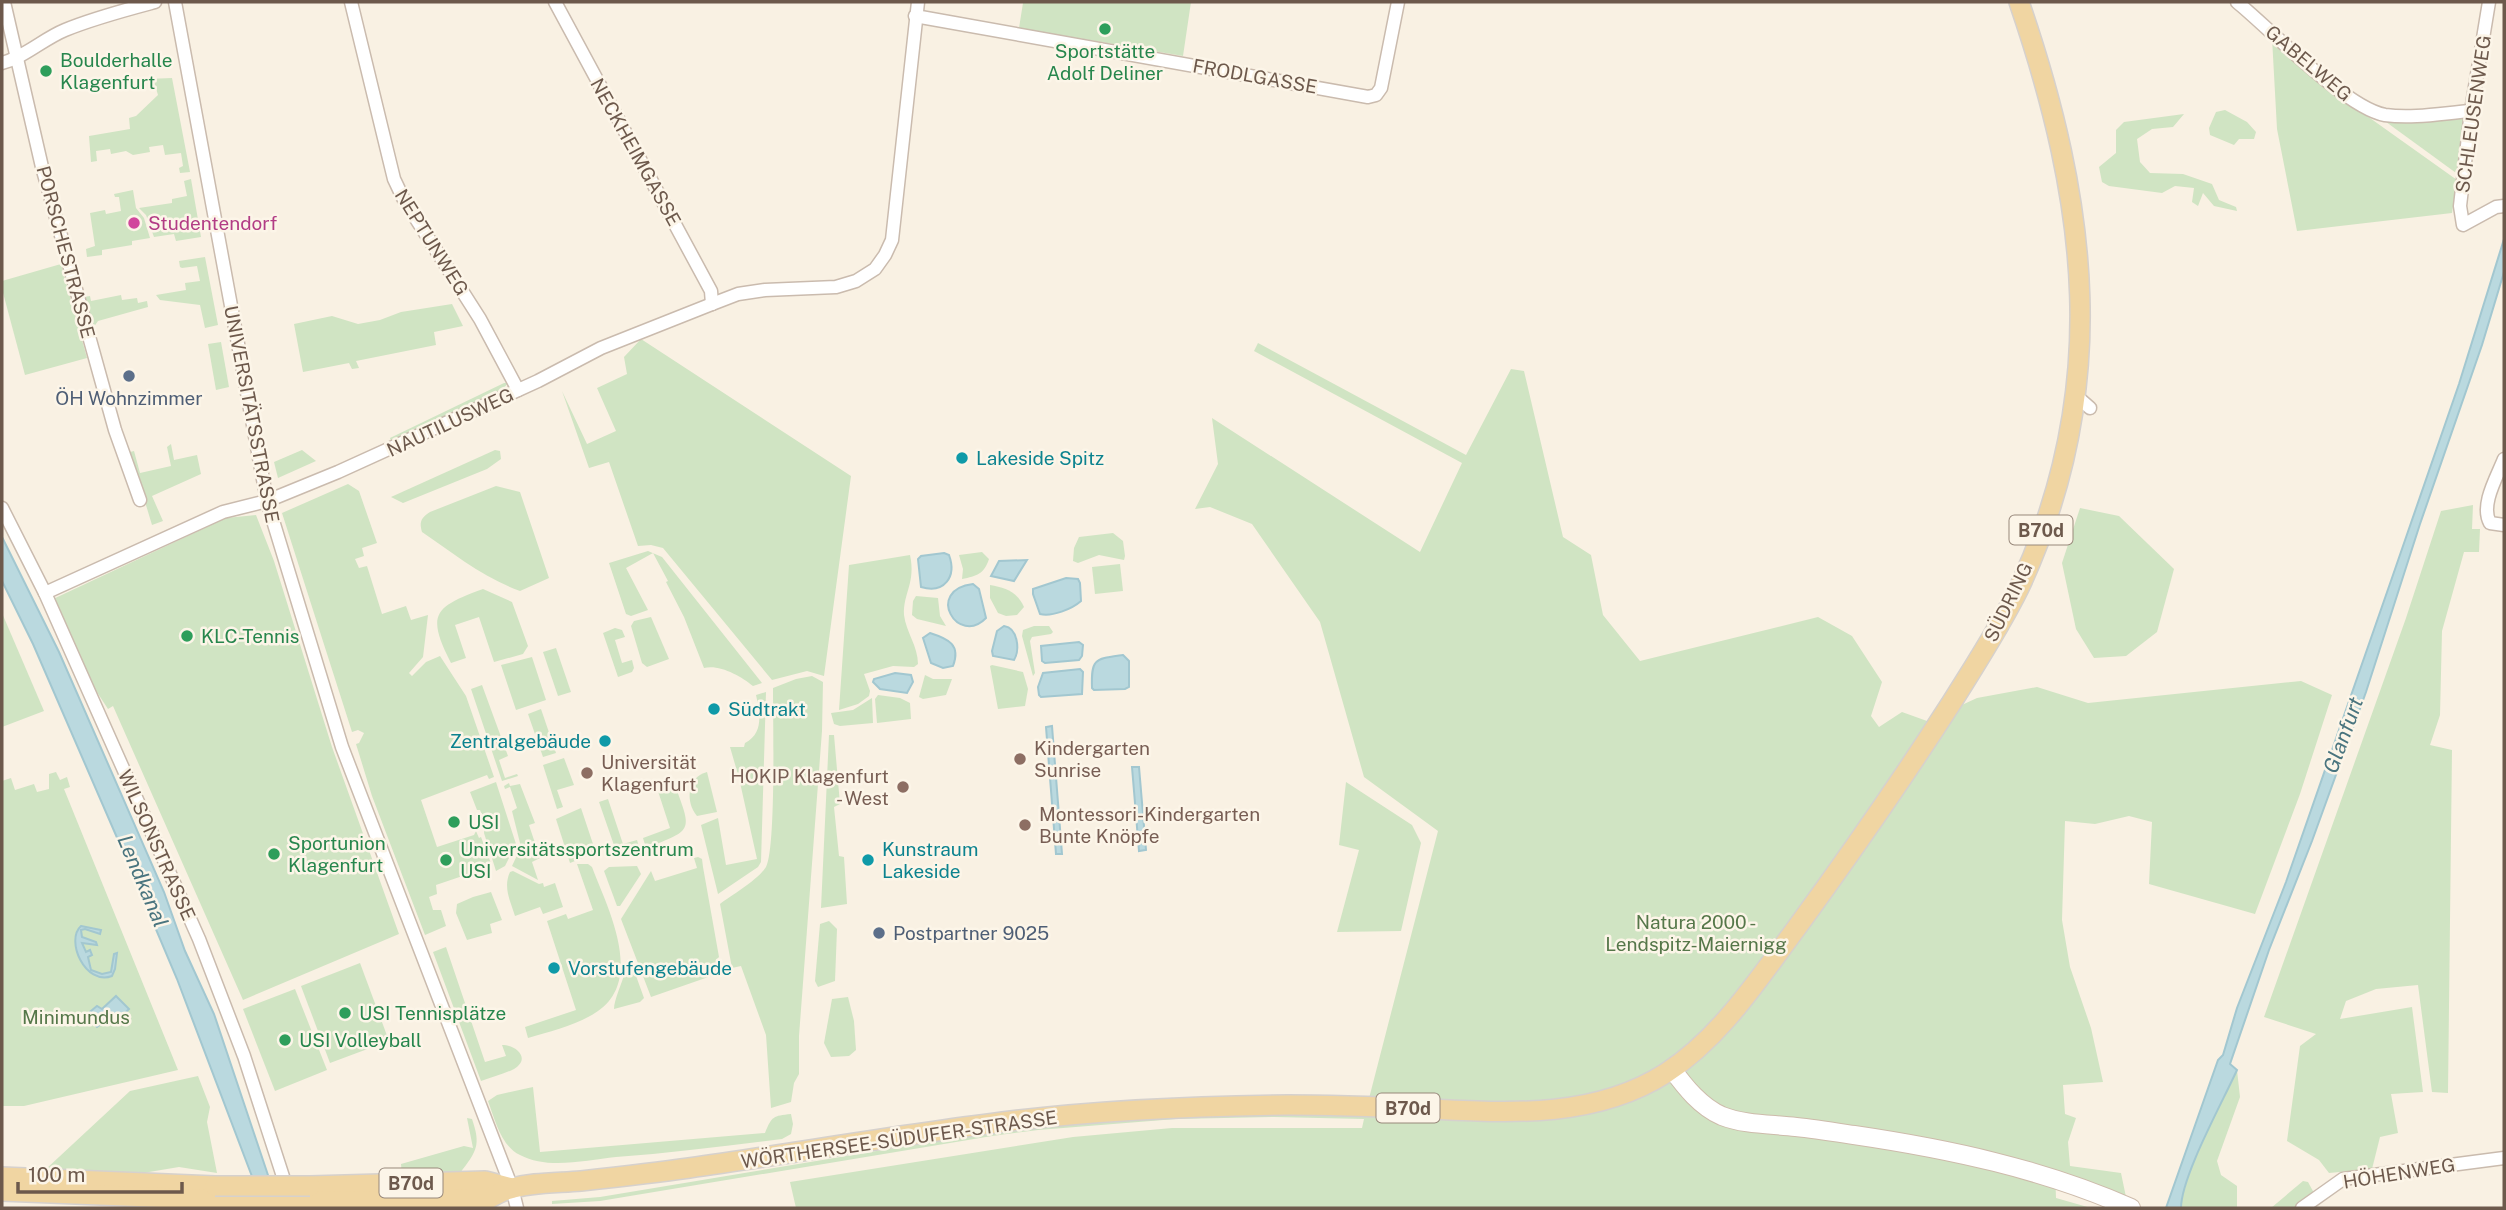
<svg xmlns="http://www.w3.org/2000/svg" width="2506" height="1210" viewBox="0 0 2506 1210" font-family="'Public Sans',sans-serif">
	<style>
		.green { fill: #d0e4c3 }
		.water { fill: #bad9df; stroke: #a2c7d0; stroke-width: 2 }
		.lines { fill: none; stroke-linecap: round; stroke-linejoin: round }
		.minor-casing { stroke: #cabbae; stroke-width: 15 }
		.secondary-casing { stroke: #cdbbab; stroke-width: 20 }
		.primary-casing { stroke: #d6d1cd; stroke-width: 22 }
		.minor { stroke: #fff; stroke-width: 12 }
		.secondary { stroke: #fff; stroke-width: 18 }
		.primary { stroke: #f0d5a2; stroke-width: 19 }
		.primary-bridge-casing { stroke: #d6d1cd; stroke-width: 22; stroke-linecap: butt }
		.primary-bridge { stroke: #f0d5a2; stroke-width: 19 }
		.leisure-dot { fill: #2e9e5b; stroke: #fcf5e8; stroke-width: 2.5 }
		.hotel-dot { fill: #d1479c; stroke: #fcf5e8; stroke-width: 2.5 }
		.service-dot { fill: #5c6f8a; stroke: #fcf5e8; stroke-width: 2.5 }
		.culture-dot { fill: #0f9aa8; stroke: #fcf5e8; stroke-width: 2.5 }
		.education-dot { fill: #8d6e63; stroke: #fcf5e8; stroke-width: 2.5 }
		.labels { text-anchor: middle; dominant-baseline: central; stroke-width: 5; stroke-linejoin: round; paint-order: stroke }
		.shield { fill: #fcf5e8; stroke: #98887b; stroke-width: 2 }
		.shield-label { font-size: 18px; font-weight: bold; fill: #6d594c }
		.leisure-label { font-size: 19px; fill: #27864d; stroke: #fcf5e8; text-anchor: start }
		.street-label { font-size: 19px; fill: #6d594c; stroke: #fcf5e8 }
		.hotel-label { font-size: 19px; fill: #b23c85; stroke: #fcf5e8; text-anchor: start }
		.service-label { font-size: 19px; fill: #4e5e75; stroke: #fcf5e8 }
		.culture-label { font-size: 19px; fill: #0d838f; stroke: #fcf5e8; text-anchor: start }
		.education-label { font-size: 19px; fill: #785e54; stroke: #fcf5e8; text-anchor: start }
		.park-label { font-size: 19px; fill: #557749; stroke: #fcf5e8 }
		.water-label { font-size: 21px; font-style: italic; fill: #49747e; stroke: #fcf5e8 }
	</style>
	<rect width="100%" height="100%" fill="#f9f1e3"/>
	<g class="green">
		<polygon points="1020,2 1191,2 1183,56 1019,28 1023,3"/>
		<polygon points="2272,38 2346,101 2457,180 2452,213 2297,231 2277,129"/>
		<polygon points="172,78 190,172 180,173 179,168 183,166 181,153 165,155 163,145 149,147 150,152 133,155 126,151 111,154 110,149 96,151 97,161 91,162 89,136 130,129 129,118 136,116 158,95 155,85 147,79"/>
		<polygon points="2225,110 2247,122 2256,132 2254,139 2239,139 2234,145 2210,135 2209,128 2216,112"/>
		<polygon points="2371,111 2471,111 2463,178"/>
		<polygon points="2184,114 2173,127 2152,129 2137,139 2140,162 2150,173 2183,174 2212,184 2219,200 2236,207 2237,211 2214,206 2203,193 2198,206 2192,202 2194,188 2175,186 2162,193 2109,186 2102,182 2099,167 2116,153 2116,130 2124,122"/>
		<polygon points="191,179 201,237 176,241 174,234 154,237 146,215 139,208 172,203 172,199 187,196 184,181"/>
		<polygon points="133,190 136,208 144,218 150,238 132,241 132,245 102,250 102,255 87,257 86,249 95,246 90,213 105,210 106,214 121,211 119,197 115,197 114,194"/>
		<polygon points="205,257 218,325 205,328 200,305 160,300 156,295 186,290 185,283 200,281 197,266 182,268 180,267 179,261"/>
		<polygon points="61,264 87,358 25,375 2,289 2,281"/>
		<polygon points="121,295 122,300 137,298 138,303 147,301 148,307 98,321 93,328 84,297 90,296 91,301"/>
		<polygon points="452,304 463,326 434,332 436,345 356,361 359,368 352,369 349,363 303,372 294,324 332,316 358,324 380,320 401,312"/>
		<polygon points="641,339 851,476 824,676 807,671 772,680 663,548 651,545 638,546 609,462 589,468 562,391 587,444 616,431 597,388 627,374 624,357"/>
		<polygon points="221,342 229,387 216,390 208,344"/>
		<polygon points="1258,343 1466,455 1511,369 1524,371 1563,537 1591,555 1603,615 1640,661 1818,617 1852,636 1882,682 1871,716 1879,727 1902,712 1927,721 1977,698 2037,687 2088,703 2301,681 2332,695 2300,794 2255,914 2149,884 2152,822 2129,816 2095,824 2065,821 2062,920 2070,967 2091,1028 2103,1082 2063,1085 2065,1114 2076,1118 2068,1142 2070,1166 2121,1173 2126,1197 2055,1171 2056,1198 2091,1208 796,1208 790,1182 1073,1137 1172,1128 1362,1128 1364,1119 1274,1117 1176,1119 1038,1130 992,1136 600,1201 552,1204 552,1201 600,1197 991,1132 1177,1115 1365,1114 1438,831 1364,777 1320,622 1252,524 1210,507 1195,509 1218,464 1212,418 1420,552 1462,463 1254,351"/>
		<polygon points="504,383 508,383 503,389 392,443 390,438"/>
		<polygon points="171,444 174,460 197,455 201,474 152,496 163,521 152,525 130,452 134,451 140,473 171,466 167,447"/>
		<polygon points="302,450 316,461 278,478 274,462"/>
		<polygon points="495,450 500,451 501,459 487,469 403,503 391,497"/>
		<polygon points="348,484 359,491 377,543 362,548 364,556 355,559 359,568 367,566 382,614 406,606 411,620 428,615 423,657 409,673 412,676 426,662 440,656 466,696 494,777 489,779 487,775 421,800 437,847 474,835 476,831 479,838 481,837 492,866 436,885 437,894 429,897 433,910 441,910 446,926 425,935 372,796 356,744 359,743 364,733 358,730 352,732 282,513"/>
		<path d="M496,486L520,492L549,578L520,591C484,578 454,554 422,532C419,522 421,518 430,512Z"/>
		<polygon points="2473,505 2472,529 2480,529 2479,552 2464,552 2442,631 2440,715 2430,745 2452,750 2448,1093 2432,1092 2418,985 2376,989 2346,1001 2340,1019 2412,1007 2423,1092 2391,1094 2398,1133 2380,1137 2372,1169 2329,1173 2319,1160 2287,1141 2300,1046 2316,1034 2264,1017 2406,618 2441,511"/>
		<polygon points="2080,508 2119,516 2174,569 2157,632 2126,656 2094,658 2076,629 2062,563"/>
		<polygon points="256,515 274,561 332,747 399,934 243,1000 113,706 108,709 93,686 51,600 226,518"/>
		<polygon points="1113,533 1123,541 1125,556 1124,560 1099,555 1078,563 1073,561 1074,548 1079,537"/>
		<path d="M648,551L662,557L762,683L753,686C741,676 719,664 704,668L684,617L666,582L668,581L653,553L626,568L648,610L631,616L626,614L609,563Z"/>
		<path d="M982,552L989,559C984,574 977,576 962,579L963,569L959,555Z"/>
		<path d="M910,555C916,583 903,593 904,615C906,632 918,646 918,664L914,667L893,666L864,674L870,691L869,696L858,704L839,710L849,565Z"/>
		<polygon points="1120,564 1123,591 1095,594 1092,567"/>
		<path d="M990,585C1005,588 1017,591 1024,607L1017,615L1006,616L998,613L990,598Z"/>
		<path d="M483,589L512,602L528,646L523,654L494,662L479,617L455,625L466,658L451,663C426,614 434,607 483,589Z"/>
		<polygon points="916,596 938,598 940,616 946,626 917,619 912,615 913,601"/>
		<polygon points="2,613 44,711 2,727"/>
		<polygon points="651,617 669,659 647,667 642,663 631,626 634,621"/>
		<polygon points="1034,626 1049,626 1053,632 1051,634 1032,637 1030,641 1035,673 1033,676 1022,636 1023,630"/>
		<polygon points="615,628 622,630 625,637 615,640 622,663 632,660 634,668 632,672 618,677 603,633"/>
		<polygon points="556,648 571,692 558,696 543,652"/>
		<polygon points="532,657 546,700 516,710 501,665"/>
		<polygon points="992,665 1023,672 1028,689 1025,706 998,709 990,666"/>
		<polygon points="925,675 933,679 952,679 946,695 923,699 919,697"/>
		<path d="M812,676L823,682L822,731L799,1036V1074L794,1083L791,1102L771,1108L766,1035L741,966L732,968L720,904C732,895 758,880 766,867C776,849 773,718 773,688L796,679Z"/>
		<polygon points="482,685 508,756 499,760 505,778 517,774 518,776 502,781 471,689"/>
		<path d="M766,692L761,862L758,867L718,894L701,825L718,818L726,865L757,859L739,778L730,747H744L745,743C764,733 760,713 756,695Z"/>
		<polygon points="878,695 900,698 910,703 911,719 877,723 875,699"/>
		<polygon points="872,698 873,723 840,726 834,724 831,713 853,710"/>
		<polygon points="541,709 556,753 543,757 528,714"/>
		<polygon points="829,735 834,735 840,804 834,807 839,856 844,857 847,904 821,908"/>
		<polygon points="564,758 574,785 557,790 563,807 557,809 543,765"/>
		<polygon points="56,772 60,780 67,777 70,787 64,789 178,1070 24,1106 2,1106 2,781 11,778 15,790 34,784 37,792 49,789 49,774"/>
		<path d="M707,772L717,812L697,816C685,802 687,777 707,772Z"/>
		<path d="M669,780L674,782C691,831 696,829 646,848L643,838L670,828L656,785Z"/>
		<polygon points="496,782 516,844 505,866 496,871 484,833 485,826 490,824 485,814 482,815 480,810 477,810 470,792"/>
		<polygon points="1346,782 1412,825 1421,843 1401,931 1337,932 1359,850 1339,845"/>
		<polygon points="509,783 510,786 520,784 535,823 529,825 540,858 532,862 538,880 512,866 521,847 512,811 517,808 510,787 505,789 504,786"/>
		<polygon points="608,799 623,844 637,840 640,850 622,856 616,851 599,802"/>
		<polygon points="581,808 595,850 590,855 570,863 556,819"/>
		<polygon points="698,857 702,859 703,867 719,957 716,960 717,974 651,997 621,919 651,871 655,881 697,868 694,858"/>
		<path d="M577,864H588L592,867C607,907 645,978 598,1011C578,1025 551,1031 528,1038L525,1027L576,1010L547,921L566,914L568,919L593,910Z"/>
		<polygon points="637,866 641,874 620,906 617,906 604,871 609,867"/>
		<path d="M513,871L539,884L543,883L544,887L555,883L563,907L543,914L540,907L515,916C510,900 503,887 510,872Z"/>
		<polygon points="491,892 502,920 490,924 492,933 467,940 456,913 457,904 473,897"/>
		<polygon points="829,921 837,929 835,981 818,987 815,981 820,924"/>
		<path d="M446,947L485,1062L506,1056L502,1045C517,1045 531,1059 514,1069C504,1074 492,1077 481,1081L433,952Z"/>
		<polygon points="360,963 389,1041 330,1063 301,986"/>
		<path d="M630,970L635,973L644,998L640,1002L614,1009C614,1000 622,983 625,972Z"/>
		<polygon points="295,989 327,1070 275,1091 243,1009"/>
		<polygon points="848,997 854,1021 856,1050 849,1056 831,1057 824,1043 832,999"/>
		<path d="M2237,1070L2240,1097L2217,1161L2221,1175L2237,1186V1208H2181C2181,1177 2222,1103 2237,1070Z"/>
		<polygon points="198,1076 210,1107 207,1122 217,1173 179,1167 137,1174 45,1170 130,1091"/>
		<path d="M533,1087L540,1152L765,1133C772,1116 773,1116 791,1114L793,1124L791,1134L782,1139C727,1146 671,1153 616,1157C586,1160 548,1170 520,1155C501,1146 495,1120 488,1101L497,1095Z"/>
		<path d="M467,1118L472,1119C481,1145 477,1151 460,1173L402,1177L401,1164L464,1146L473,1148Z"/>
		<polygon points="2303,1181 2308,1182 2314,1193 2296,1208 2271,1208"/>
	</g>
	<g class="water">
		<path d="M2504,239V272L2482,345L2420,524L2366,692L2312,841L2269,950L2230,1064L2237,1070C2222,1103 2181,1177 2181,1208H2166L2218,1060L2223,1055L2237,1008L2286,882L2393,575L2459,384Z"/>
		<polygon points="2,537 59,652 164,892 185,951 214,1014 279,1208 264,1208 177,979 128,863 33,644 2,581"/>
		<path d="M944,553L949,555C957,577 944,594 921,587L918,559L921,556Z"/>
		<polygon points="1027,560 1014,581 991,576 999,561"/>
		<path d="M1066,578L1078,579L1080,583L1081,601C1072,609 1052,617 1040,614L1033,594V589Z"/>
		<path d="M973,584L979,589L986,618C958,647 924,590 973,584Z"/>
		<path d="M1004,626C1018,628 1020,650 1014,660L993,656L992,651L997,631Z"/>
		<path d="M930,633C949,639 961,645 953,666L943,668L931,663L923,638Z"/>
		<polygon points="1079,642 1083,645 1082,656 1079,660 1045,663 1042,661 1041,646"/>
		<path d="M1123,655L1129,661V687L1125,689L1094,690L1092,688C1091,658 1095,659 1123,655Z"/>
		<polygon points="1080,669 1083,672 1082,694 1041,697 1039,695 1038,687 1043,673"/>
		<polygon points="895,673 911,675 913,682 907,693 880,689 873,682 874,679"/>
		<polygon points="1052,726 1062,854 1056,854 1046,727"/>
		<polygon points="1132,767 1139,767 1146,850 1139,851"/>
		<path d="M81,926L101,930L100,934L85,929L81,930L82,937L96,942L97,945L82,943L86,952L90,950L92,955L88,957L91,970L102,974L111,972L114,954L117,953L115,969L112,976C85,986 65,940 81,926Z"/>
		<polygon points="116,996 129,1009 119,1019 113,1015 97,1027 86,1015 97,1006 102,1009"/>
	</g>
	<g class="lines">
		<g class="minor-casing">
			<g id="minor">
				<polyline points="4,2 42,167 115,430 140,500"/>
				<polyline points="175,2 267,501 342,747 512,1188 517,1208"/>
				<polyline points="351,2 394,179 404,200 480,319 518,390"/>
				<polyline points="555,2 711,291 712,304"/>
				<path d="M2237,2C2270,29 2346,108 2385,115C2413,119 2444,113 2471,111"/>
				<polyline points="2489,2 2471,111 2460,206 2463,225 2496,207 2504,206"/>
				<polyline points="915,16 1368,97 1376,95 1381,88 1398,2"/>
				<path d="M2,63C25,57 43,39 65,30C94,18 125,10 155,2"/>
				<polyline points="2074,394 2090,408"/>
				<path d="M2504,459C2497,477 2480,505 2490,523L2504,525"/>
				<polyline points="2,508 45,593 199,939 244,1056 288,1192"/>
				<polyline points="45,593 223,512 267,501 338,472 538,381 601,348 712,304 738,294 765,290 836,287 856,281 875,269 885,255 892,240 918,2"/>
				<polyline points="2302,1208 2343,1179 2504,1158"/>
			</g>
		</g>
		<g class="secondary-casing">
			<path id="secondary" d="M1672,1069C1685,1087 1701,1107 1722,1116C1745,1125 1771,1124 1796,1127C1815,1129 1834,1132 1854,1135C1949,1149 2043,1169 2131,1208"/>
		</g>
		<g class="primary-casing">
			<g id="primary">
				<polyline points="2,1177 215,1186"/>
				<polyline points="310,1186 485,1181 512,1188"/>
				<path d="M2,1191L272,1202L488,1199C495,1195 502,1191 510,1189C531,1182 559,1183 581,1181C617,1177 653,1173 689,1168C796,1153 904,1134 1011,1121C1102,1110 1196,1106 1288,1105C1336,1105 1384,1107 1432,1109C1512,1113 1596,1118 1666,1073C1720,1038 1757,981 1795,930C1849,856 1902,780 1952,702C1975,665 2000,627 2019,588C2112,389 2088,203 2019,2"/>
			</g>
		</g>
		<use href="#minor" class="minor"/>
		<use href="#secondary" class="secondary"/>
		<use href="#primary" class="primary"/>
		<g class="primary-bridge-casing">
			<polyline id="primary-bridge" points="215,1186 310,1186"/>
		</g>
		<use href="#primary-bridge" class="primary-bridge"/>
	</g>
	<g class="leisure-dot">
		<circle cx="1105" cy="29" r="7"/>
		<circle cx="46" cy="71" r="7"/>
		<circle cx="187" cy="636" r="7"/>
		<circle cx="454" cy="822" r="7"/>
		<circle cx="274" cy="854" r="7"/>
		<circle cx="446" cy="860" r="7"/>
		<circle cx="345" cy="1013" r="7"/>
		<circle cx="285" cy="1040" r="7"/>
	</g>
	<circle class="hotel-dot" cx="134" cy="223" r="7"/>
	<g class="service-dot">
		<circle cx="129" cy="376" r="7"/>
		<circle cx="879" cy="933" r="7"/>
	</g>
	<g class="culture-dot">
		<circle cx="962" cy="458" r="7"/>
		<circle cx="714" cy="709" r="7"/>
		<circle cx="605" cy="741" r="7"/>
		<circle cx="868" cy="860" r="7"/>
		<circle cx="554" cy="968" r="7"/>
	</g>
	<g class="education-dot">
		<circle cx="1020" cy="759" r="7"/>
		<circle cx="587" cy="773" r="7"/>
		<circle cx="903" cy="787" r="7"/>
		<circle cx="1025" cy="825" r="7"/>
	</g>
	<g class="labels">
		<g class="shield">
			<rect x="2009.5" y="515.5" width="63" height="29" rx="5"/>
			<rect x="1376.5" y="1093.5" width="63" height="29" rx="5"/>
			<rect x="379.5" y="1168.5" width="63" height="29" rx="5"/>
		</g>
		<g class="shield-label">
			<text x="2041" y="530">B70d</text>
			<text x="1408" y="1108">B70d</text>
			<text x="411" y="1183">B70d</text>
		</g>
		<g class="leisure-label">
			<text x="1105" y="51" text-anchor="middle">Sportstätte<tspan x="1105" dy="22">Adolf Deliner</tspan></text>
			<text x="60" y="60">Boulderhalle<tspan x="60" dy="22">Klagenfurt</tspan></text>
			<text x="201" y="636">KLC-Tennis</text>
			<text x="468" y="822">USI</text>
			<text x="288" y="843">Sportunion<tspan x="288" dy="22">Klagenfurt</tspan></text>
			<text x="460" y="849">Universitätssportszentrum<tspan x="460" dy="22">USI</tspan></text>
			<text x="359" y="1013">USI Tennisplätze</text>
			<text x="299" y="1040">USI Volleyball</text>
		</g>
		<g class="street-label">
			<text transform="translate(2309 63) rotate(40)">GABELWEG</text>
			<text transform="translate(1255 76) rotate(10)">FRODLGASSE</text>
			<text transform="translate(2473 114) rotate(-82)">SCHLEUSENWEG</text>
			<text transform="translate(636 152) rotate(61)">NECKHEIMGASSE</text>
			<text transform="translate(432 242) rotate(58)">NEPTUNWEG</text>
			<text transform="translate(66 252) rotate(75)">PORSCHESTRASSE</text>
			<text transform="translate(252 414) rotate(79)">UNIVERSITÄTSSTRASSE</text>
			<text transform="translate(450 422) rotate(-25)">NAUTILUSWEG</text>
			<text transform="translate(2008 602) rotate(-64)">SÜDRING</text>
			<text transform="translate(157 845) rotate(66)">WILSONSTRASSE</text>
			<text transform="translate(899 1139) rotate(-8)">WÖRTHERSEE-SÜDUFER-STRASSE</text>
			<text transform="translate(2399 1173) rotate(-9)">HÖHENWEG</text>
		</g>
		<g class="hotel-label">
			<text x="148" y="223">Studentendorf</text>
		</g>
		<g class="service-label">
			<text x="129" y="398">ÖH Wohnzimmer</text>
			<text x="893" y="933" text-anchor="start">Postpartner 9025</text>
		</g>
		<g class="culture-label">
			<text x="976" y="458">Lakeside Spitz</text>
			<text x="728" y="709">Südtrakt</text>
			<text x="591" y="741" text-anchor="end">Zentralgebäude</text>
			<text x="882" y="849">Kunstraum<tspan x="882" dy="22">Lakeside</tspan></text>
			<text x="568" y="968">Vorstufengebäude</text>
		</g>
		<g class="education-label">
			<text x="1034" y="748">Kindergarten<tspan x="1034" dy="22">Sunrise</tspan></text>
			<text x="601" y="762">Universität<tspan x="601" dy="22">Klagenfurt</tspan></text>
			<text x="889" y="776" text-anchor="end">HOKIP Klagenfurt<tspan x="889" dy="22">- West</tspan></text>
			<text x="1039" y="814">Montessori-Kindergarten<tspan x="1039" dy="22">Bunte Knöpfe</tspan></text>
		</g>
		<g class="park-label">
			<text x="1696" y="922">Natura 2000 -<tspan x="1696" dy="22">Lendspitz-Maiernigg</tspan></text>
			<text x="76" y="1017">Minimundus</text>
		</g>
		<g class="water-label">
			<text transform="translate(2343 735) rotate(-70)">Glanfurt</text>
			<text transform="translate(143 881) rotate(67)">Lendkanal</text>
		</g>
	</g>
	<rect width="2506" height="1210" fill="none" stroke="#6d594c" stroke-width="7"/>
	<path d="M18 1182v10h164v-10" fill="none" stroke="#6d594c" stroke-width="3.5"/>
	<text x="28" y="1182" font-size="21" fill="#6d594c" stroke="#fcf5e8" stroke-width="5" paint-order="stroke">100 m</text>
</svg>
